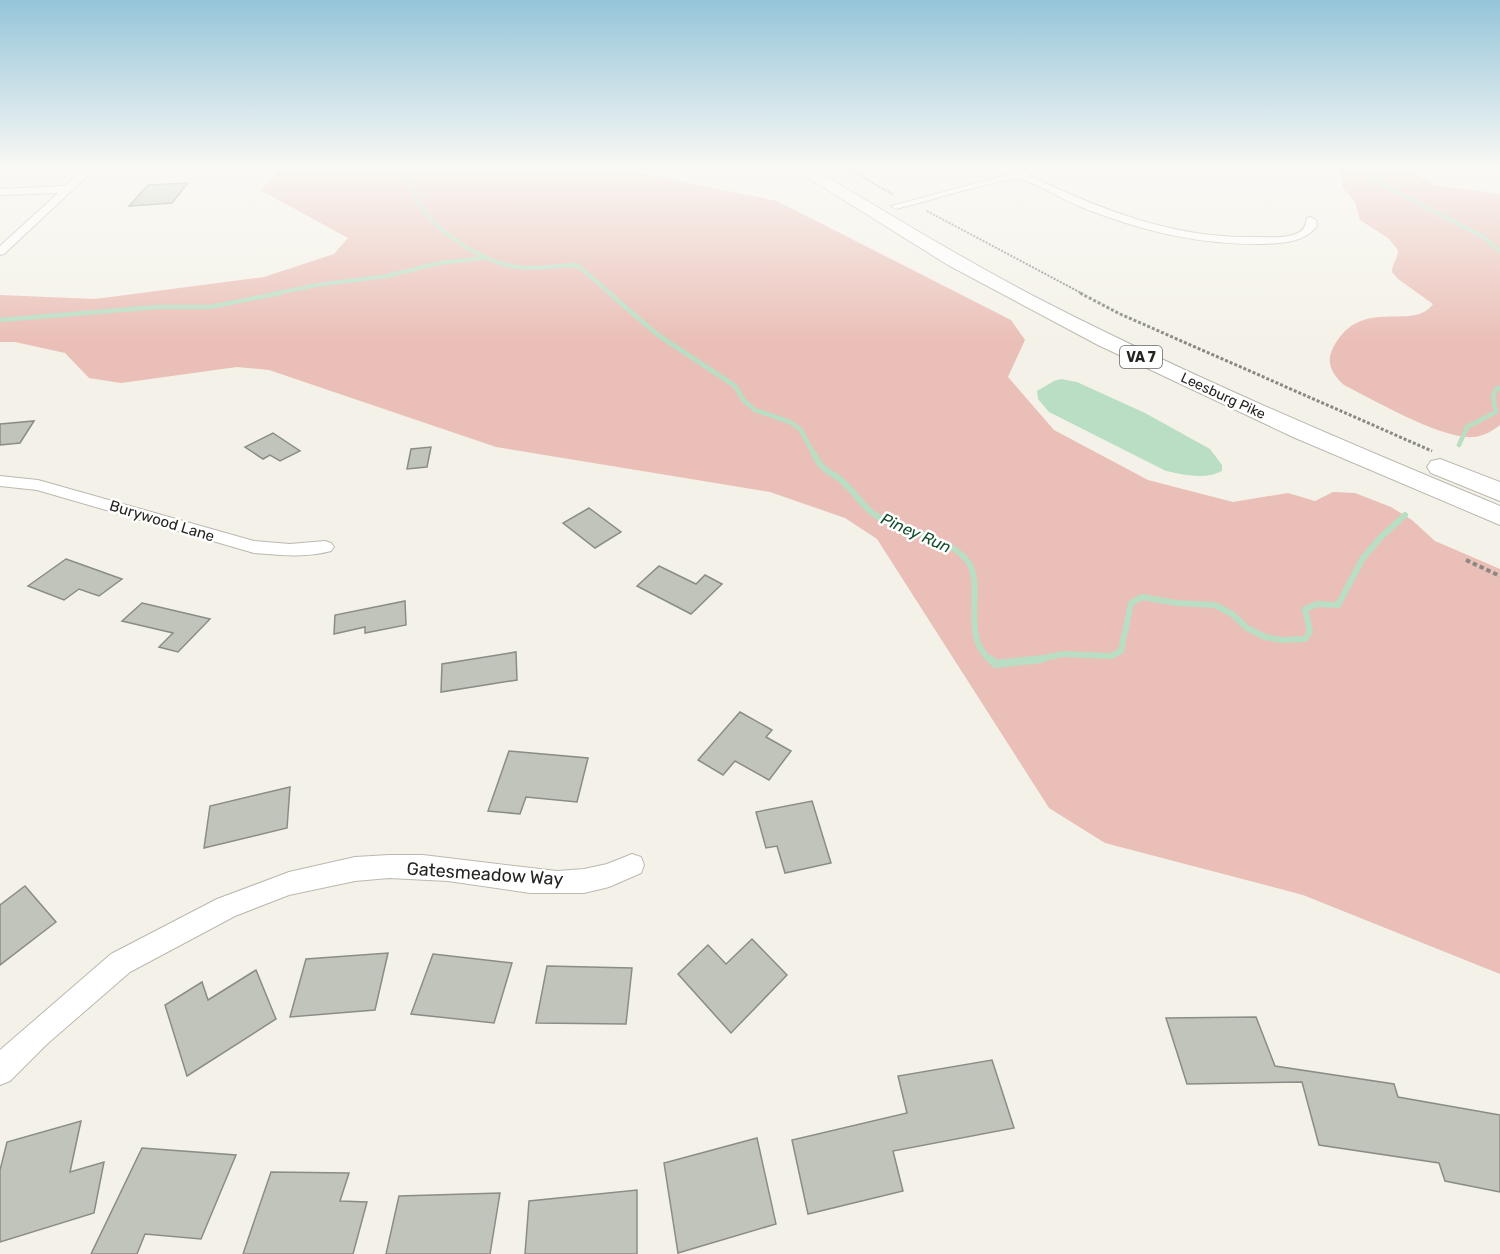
<svg xmlns="http://www.w3.org/2000/svg" width="1500" height="1254" viewBox="0 0 1500 1254" font-family="Rubik,sans-serif">
	<style>
		.green { fill: #eabfb7 }
		.water { fill: #b9dec3 }
		.lines { fill: none; stroke-linecap: round; stroke-linejoin: round }
		.stream-far3 { stroke: #b9dec3; stroke-width: 4 }
		.stream-far2 { stroke: #b9dec3; stroke-width: 4.5 }
		.stream-far1 { stroke: #b9dec3; stroke-width: 6 }
		.stream { stroke: #b9dec3; stroke-width: 8 }
		.building { fill: #c1c4bb; stroke: #8a8d85; stroke-width: 1.5 }
		.minor-casing { stroke: #bbb8af; stroke-width: 2 }
		.trunk-casing { stroke: #bbb8af; stroke-width: 2 }
		.path-far2 { stroke: #898881; stroke-width: 2; stroke-dasharray: 2 1.5; stroke-linecap: butt }
		.path-far1 { stroke: #898881; stroke-width: 3; stroke-dasharray: 3 2; stroke-linecap: butt }
		.path { stroke: #898881; stroke-width: 4; stroke-dasharray: 4.5 3; stroke-linecap: butt }
		.minor { fill: #fff; fill-rule: evenodd }
		.trunk { fill: #fff; fill-rule: evenodd }
		.labels { text-anchor: middle; dominant-baseline: central; stroke-width: 5; stroke-linejoin: round; paint-order: stroke }
		.shield { fill: #fff; stroke: #676664; stroke-width: 1.5 }
		.shield-label { font-size: 14px; font-weight: bold; fill: #262522 }
		.far-street-label { font-size: 14px; fill: #262522; stroke: #fff }
		.street-label { font-size: 15px; fill: #262522; stroke: #fff }
		.water-label { font-size: 16px; font-style: italic; fill: #124d2b; stroke: #fff }
		.near-street-label { font-size: 18px; fill: #262522; stroke: #fff }
	</style>
	<rect width="100%" height="100%" fill="#f4f2e8"/>
	<g class="green">
		<polygon points="283,167 609,167 777,201 1011,320 1025,340 1008,377 1054,430 1148,480 1233,502 1288,493 1315,501 1333,492 1355,493 1391,507 1412,520 1435,541 1500,569 1500,974 1303,895 1105,843 1049,808 877,539 845,518 770,492 496,447 269,370 237,367 121,383 89,378 65,353 15,342 0,342 0,295 95,299 264,277 334,254 348,238 260,190"/>
		<path d="M1335,167H1395L1409,171L1434,185L1500,194V425C1492,431 1484,436 1474,437C1442,440 1374,400 1344,385C1333,375 1325,363 1333,348C1361,294 1412,333 1433,304L1398,279L1392,272C1392,263 1398,259 1398,250L1388,238L1360,220L1355,202L1342,187V176Z"/>
	</g>
	<path class="water" d="M1061,379L1077,382L1145,413L1210,449L1222,465V471C1205,480 1185,475 1166,471L1049,412L1038,399L1037,391L1054,381Z"/>
	<g class="lines">
		<g class="stream-far3">
			<path d="M422,167L428,169L409,176C411,219 479,262 517,267C537,270 557,265 577,265L611,294"/>
			<polyline points="1354,167 1367,177 1482,236 1500,251"/>
			<polyline points="273,294 317,285 387,276 439,263 483,258"/>
		</g>
		<g class="stream-far2">
			<polyline points="609,293 658,335 735,386 744,401 755,410 790,422 801,430 814,455"/>
			<polyline points="0,320 157,307 210,307 280,293"/>
			<polyline points="1459,445 1467,427 1496,412 1493,396 1497,388 1500,388"/>
		</g>
		<g class="stream-far1">
			<path d="M814,454C823,473 828,469 842,481C854,491 862,506 874,514C900,533 943,534 965,558C988,581 958,635 991,661"/>
			<polyline points="1033,661 1062,654 1111,656 1121,651 1131,603 1142,597 1176,603 1215,605 1232,614 1247,628 1265,637 1281,640 1305,639 1310,631 1305,609 1317,604 1338,605 1363,558 1380,538 1405,515"/>
		</g>
		<polyline class="stream" points="990,659 996,664 1042,659"/>
	</g>
	<g class="building">
		<polygon points="188,183 172,203 129,206 148,185"/>
		<polygon points="34,421 20,443 0,445 0,424"/>
		<polygon points="273,433 300,451 280,461 270,455 263,459 245,447"/>
		<polygon points="431,447 427,467 407,469 411,449"/>
		<polygon points="589,508 621,532 595,548 563,523"/>
		<polygon points="66,559 122,579 99,596 79,589 64,600 28,586"/>
		<polygon points="659,566 696,584 705,575 722,584 691,614 637,586"/>
		<polygon points="405,601 406,625 365,633 365,627 334,634 335,615"/>
		<polygon points="142,603 210,619 178,652 159,647 173,633 122,621"/>
		<polygon points="516,652 517,680 441,692 442,664"/>
		<polygon points="740,712 772,730 766,737 791,751 769,780 735,761 723,775 698,760"/>
		<polygon points="509,751 588,758 577,802 526,797 520,814 488,811"/>
		<polygon points="290,787 287,828 204,848 210,806"/>
		<polygon points="812,801 831,863 785,873 777,846 766,848 756,812"/>
		<polygon points="25,886 56,922 0,965 0,905"/>
		<polygon points="752,939 787,975 731,1033 678,974 708,945 726,964"/>
		<polygon points="388,953 375,1010 290,1017 306,959"/>
		<polygon points="433,954 512,963 494,1023 411,1014"/>
		<polygon points="547,966 632,968 626,1024 536,1023"/>
		<polygon points="256,970 276,1019 187,1076 165,1005 202,982 208,1000"/>
		<polygon points="1256,1017 1275,1066 1394,1084 1398,1097 1500,1115 1500,1192 1445,1181 1439,1163 1319,1145 1302,1082 1187,1084 1166,1018"/>
		<polygon points="992,1060 1014,1128 893,1151 903,1191 808,1214 792,1140 907,1113 898,1076"/>
		<polygon points="81,1121 70,1172 104,1162 94,1213 0,1242 0,1170 7,1142"/>
		<polygon points="757,1138 776,1224 678,1253 664,1163"/>
		<polygon points="142,1148 236,1155 201,1239 145,1234 137,1254 91,1254"/>
		<polygon points="271,1172 349,1173 340,1201 367,1202 353,1254 243,1254"/>
		<polygon points="637,1190 637,1254 525,1254 529,1201"/>
		<polygon points="500,1193 490,1254 386,1254 399,1196"/>
	</g>
	<g class="lines">
		<g class="minor-casing">
			<g id="minor">
				<polygon points="87,167 97,167 4,254 0,255 0,246 58,193 0,195 0,189 65,186"/>
				<path d="M1037,167H1053L1028,175C1102,210 1174,239 1257,237C1269,237 1299,240 1305,226C1306,224 1306,220 1307,218L1311,217L1316,220L1317,226C1304,243 1282,243 1263,244C1199,245 1141,231 1081,207C1063,200 1037,183 1019,179C1010,176 914,205 896,209L891,206Z"/>
				<path d="M0,476L38,480L254,541L290,544L325,541L331,543L334,547L331,551C306,558 279,555 254,553L37,490L0,486Z"/>
				<polygon points="632,854 641,857 644,865 641,873 609,887 584,893 530,893 448,881 389,878 355,881 289,895 235,916 130,972 47,1044 10,1081 0,1085 0,1050 111,954 217,899 289,872 355,857 389,855 423,855 557,871 584,869 607,864"/>
			</g>
		</g>
		<g class="trunk-casing">
			<g id="trunk">
				<path d="M791,167H810C889,214 967,262 1049,304C1196,379 1348,443 1500,506V525L1293,437L1098,345L948,265Z"/>
				<polygon points="1440,459 1500,482 1500,501 1431,473 1427,467 1431,461"/>
			</g>
		</g>
		<g class="path-far2">
			<polyline points="845,167 894,195"/>
			<polyline points="927,211 1083,294"/>
		</g>
		<polyline class="path-far1" points="1080,293 1120,314 1432,451"/>
		<polyline class="path" points="1466,560 1500,576"/>
		<use href="#minor" class="minor"/>
		<use href="#trunk" class="trunk"/>
	</g>
	<linearGradient id="sky" x2="0" y2="1"><stop stop-color="#95c5d9"/><stop offset="0.49" stop-color="#faf9f5"/><stop offset="1" stop-color="#faf9f5" stop-opacity="0"/></linearGradient>
	<rect width="1500" height="342" fill="url(#sky)"/>
	<g class="labels">
		<rect class="shield" x="1120" y="346" width="42" height="22" rx="4.5"/>
		<g class="shield-label">
			<text x="1141" y="357">VA 7</text>
		</g>
		<g class="far-street-label">
			<text transform="translate(1223 396) rotate(25)">Leesburg Pike</text>
		</g>
		<g class="street-label">
			<text transform="translate(162 521) rotate(17)">Burywood Lane</text>
		</g>
		<g class="water-label">
			<text transform="translate(916 533) rotate(24)">Piney Run</text>
		</g>
		<g class="near-street-label">
			<text transform="translate(485 874) rotate(4)">Gatesmeadow Way</text>
		</g>
	</g>
</svg>
